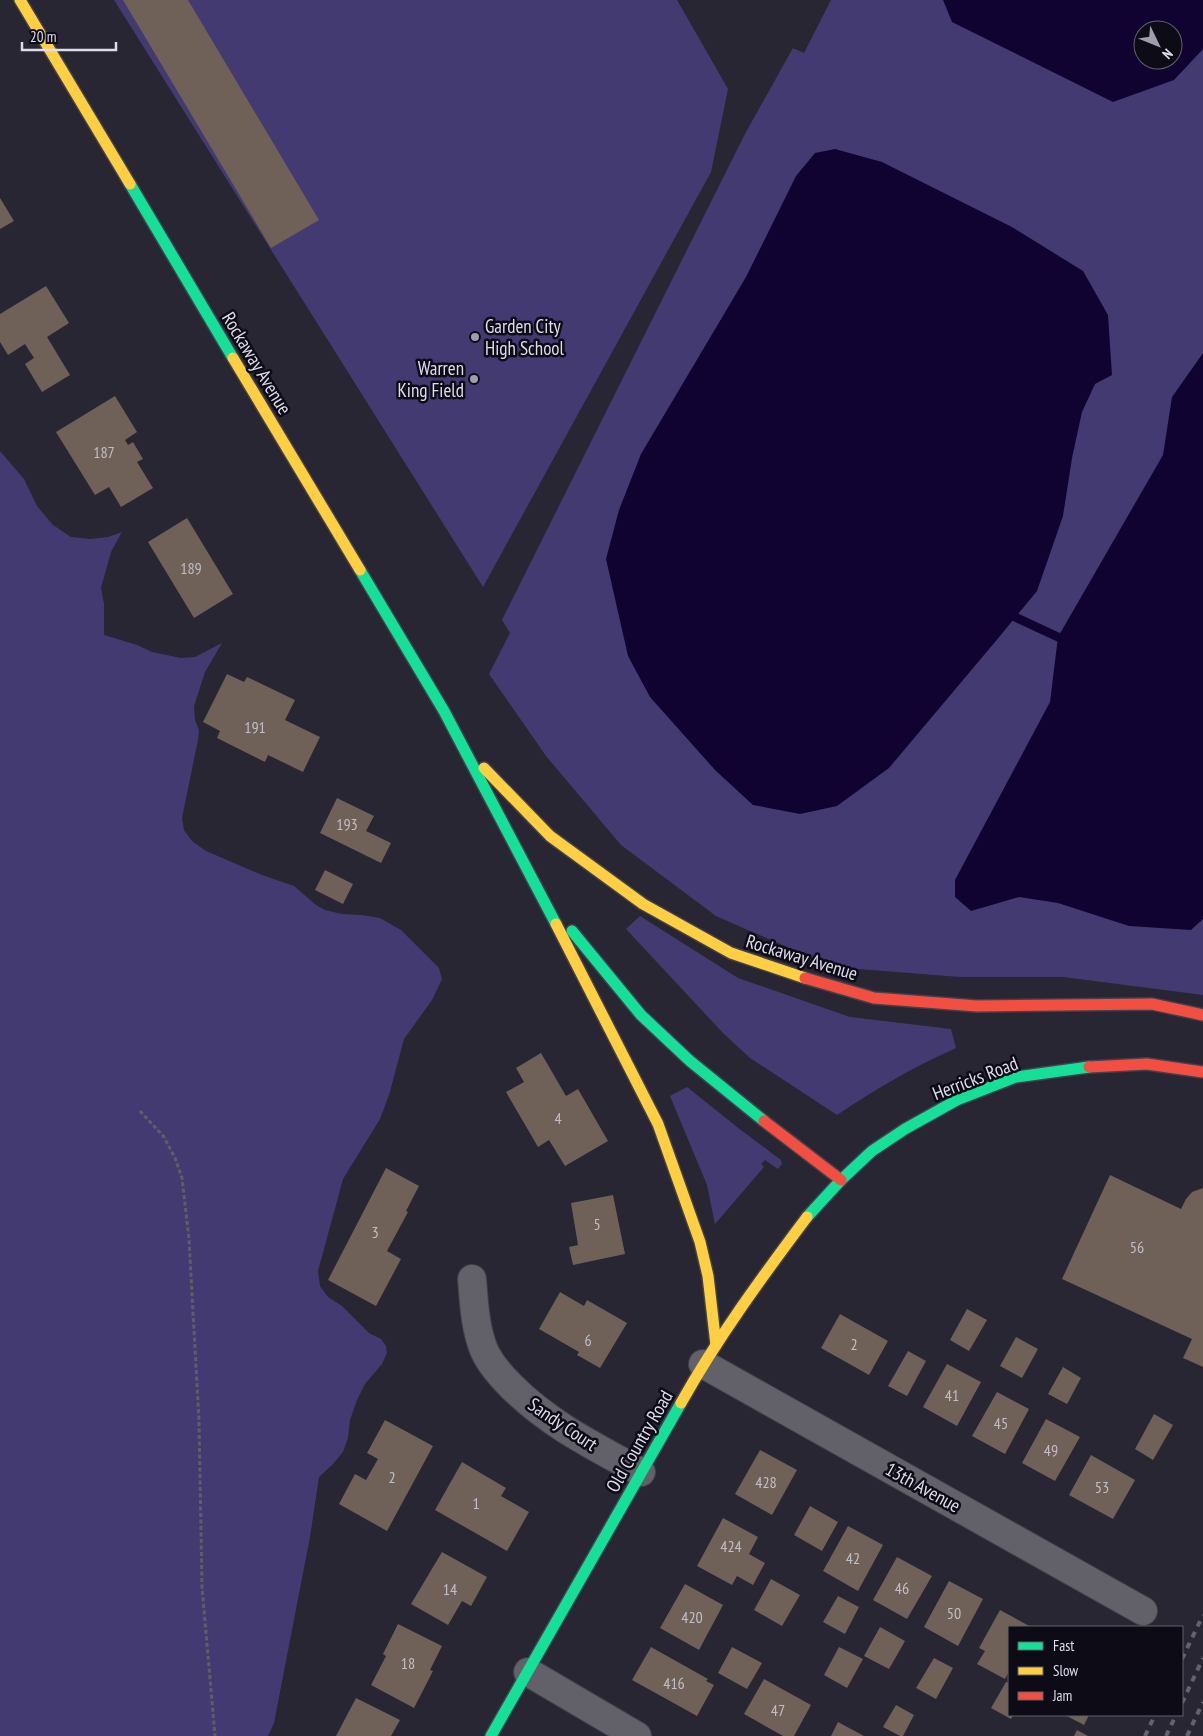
<svg xmlns="http://www.w3.org/2000/svg" width="1203" height="1736" viewBox="0 0 1203 1736" font-family="'PT Sans Narrow',sans-serif">
	<style>
		.green { fill: #443a72; fill-rule: evenodd }
		.water { fill: #110331; fill-rule: evenodd }
		.lines { fill: none; stroke-linecap: round; stroke-linejoin: round }
		.stream { stroke: #110331; stroke-width: 9 }
		.building { fill: #6f6058 }
		.street-casing { stroke: #42414c; stroke-width: 30 }
		.fast-casing { stroke: #42414c; stroke-width: 14 }
		.slow-casing { stroke: #42414c; stroke-width: 14 }
		.jam-casing { stroke: #42414c; stroke-width: 14 }
		.path { stroke: #5f5e67; stroke-width: 3; stroke-dasharray: 4 2.5; stroke-linecap: butt }
		.street { stroke: #62616a; stroke-width: 28 }
		.fast { stroke: #16e098; stroke-width: 11 }
		.slow { stroke: #ffcf43; stroke-width: 11 }
		.jam { stroke: #f24e42; stroke-width: 11 }
		.rail { stroke: #63626e; stroke-width: 4; stroke-dasharray: 6 6; stroke-linecap: butt }
		.poi-dot { fill: #9d9dab; stroke: #0d0c16; stroke-width: 2 }
		.labels { text-anchor: middle; dominant-baseline: central; stroke-width: 5; stroke-linejoin: round; paint-order: stroke }
		.number-label { font-size: 16px; fill: #c2bec7 }
		.poi-label { font-size: 19px; fill: #ddddec; stroke: #0d0c16; text-anchor: start }
		.street-label { font-size: 19px; fill: #ddddec; stroke: #0d0c16 }
	</style>
	<rect width="100%" height="100%" fill="#272632"/>
	<g class="green">
		<polygon points="114,0 677,0 728,89 711,172 483,587"/>
		<path d="M831,0H1203V995L1063,977H960L833,967L716,916L621,845L546,756L489,674L510,633L502,620L746,132L793,48L804,53ZM1143,30H1173V60H1143Z"/>
		<polygon points="0,451 24,479 37,506 53,525 71,537 90,539 108,537 122,532 111,552 101,588 104,604 104,635 137,645 152,652 181,658 195,657 222,643 205,672 194,706 195,720 199,730 198,740 182,818 184,830 192,841 206,851 262,875 294,886 316,905 325,910 342,914 361,915 380,918 401,930 439,968 442,979 432,1000 404,1039 389,1095 380,1119 343,1179 318,1271 320,1286 328,1297 342,1306 369,1333 381,1339 386,1346 387,1353 382,1364 365,1384 357,1400 350,1420 348,1438 343,1452 333,1464 319,1477 310,1537 274,1723 268,1736 0,1736"/>
		<path d="M640,916L738,978L850,1017L951,1029L956,1048C912,1068 877,1088 837,1115L750,1058L723,1033L626,929Z"/>
		<polygon points="687,1087 737,1127 781,1160 782,1164 778,1169 765,1160 761,1164 764,1167 715,1224 707,1185 670,1096"/>
	</g>
	<g class="water">
		<path d="M943,0H1203V49L1174,80L1113,102L952,22ZM1143,30H1173V60H1143Z"/>
		<polygon points="835,149 882,162 1012,227 1083,271 1108,315 1112,375 1095,384 1082,412 1072,458 1063,516 1037,591 995,642 889,768 837,806 800,814 753,805 715,770 650,697 628,656 606,559 619,510 641,454 746,277 796,176 815,153"/>
		<polygon points="1203,353 1203,919 1191,930 1129,926 1058,903 1019,897 971,911 955,897 955,880 1050,702 1058,637 1163,455 1172,397"/>
	</g>
	<g class="lines">
		<polyline class="stream" points="1015,617 1058,637 1068,638"/>
	</g>
	<g class="building">
		<polygon points="123,0 188,0 319,220 271,248"/>
		<polygon points="0,198 14,221 0,229"/>
		<polygon points="46,286 69,323 47,337 70,375 42,392 25,364 34,358 25,344 8,355 0,342 0,314"/>
		<polygon points="115,396 137,432 125,440 128,445 133,442 143,459 137,462 153,488 121,507 109,487 95,495 56,432"/>
		<polygon points="187,518 233,594 194,618 148,542"/>
		<polygon points="227,674 244,682 247,677 295,700 285,720 320,737 303,772 268,755 265,762 217,738 220,731 203,722"/>
		<polygon points="337,798 374,816 366,831 391,843 381,863 320,833"/>
		<polygon points="325,870 353,884 343,904 315,890"/>
		<polygon points="541,1053 566,1096 578,1089 608,1141 565,1166 549,1140 538,1147 506,1092 524,1082 516,1068"/>
		<polygon points="386,1168 419,1186 406,1211 408,1212 387,1251 401,1259 376,1306 328,1280"/>
		<polygon points="1110,1175 1181,1209 1186,1199 1192,1192 1203,1188 1203,1367 1183,1358 1192,1339 1062,1279"/>
		<polygon points="613,1195 625,1254 573,1265 569,1247 578,1245 571,1203"/>
		<polygon points="560,1292 584,1306 587,1300 627,1323 600,1368 577,1355 579,1352 539,1329"/>
		<polygon points="967,1309 987,1320 969,1351 950,1340"/>
		<polygon points="840,1314 888,1341 869,1375 821,1348"/>
		<polygon points="1016,1337 1038,1349 1022,1378 1000,1366"/>
		<polygon points="908,1351 926,1361 907,1396 888,1386"/>
		<polygon points="947,1364 981,1382 957,1426 923,1407"/>
		<polygon points="1063,1367 1081,1378 1067,1404 1048,1394"/>
		<polygon points="997,1392 1029,1409 1005,1454 972,1436"/>
		<polygon points="1154,1414 1173,1425 1153,1460 1135,1449"/>
		<polygon points="1046,1419 1080,1437 1055,1481 1022,1463"/>
		<polygon points="385,1420 433,1446 387,1531 339,1504 355,1474 366,1480 378,1459 367,1453"/>
		<polygon points="760,1450 797,1470 772,1515 735,1494"/>
		<polygon points="1091,1455 1135,1480 1113,1519 1069,1495"/>
		<polygon points="462,1462 506,1488 501,1496 529,1512 507,1551 435,1510"/>
		<polygon points="810,1506 838,1522 822,1551 794,1535"/>
		<polygon points="723,1518 758,1537 749,1554 765,1563 753,1585 737,1576 732,1585 697,1566"/>
		<polygon points="848,1526 883,1545 858,1591 823,1571"/>
		<polygon points="442,1552 487,1577 471,1606 462,1601 448,1625 411,1604"/>
		<polygon points="897,1557 932,1576 907,1619 873,1600"/>
		<polygon points="771,1579 800,1595 782,1626 754,1610"/>
		<polygon points="949,1581 983,1599 958,1646 924,1627"/>
		<polygon points="685,1584 723,1605 699,1650 660,1628"/>
		<polygon points="838,1596 859,1607 845,1634 823,1622"/>
		<polygon points="1000,1610 1031,1627 1009,1627 1009,1671 1005,1679 977,1664 985,1651 979,1648"/>
		<polygon points="398,1624 442,1646 430,1670 433,1671 414,1708 371,1685 386,1656 383,1654"/>
		<polygon points="880,1627 905,1641 889,1669 864,1656"/>
		<polygon points="651,1647 708,1679 706,1681 714,1685 697,1716 632,1680"/>
		<polygon points="732,1647 762,1663 747,1689 718,1673"/>
		<polygon points="839,1647 863,1659 847,1688 824,1675"/>
		<polygon points="934,1658 953,1668 936,1699 916,1688"/>
		<polygon points="764,1679 811,1705 794,1736 783,1736 744,1714"/>
		<polygon points="1006,1682 1009,1683 1009,1715 1013,1715 1011,1719 991,1708"/>
		<polygon points="356,1698 400,1720 391,1736 336,1736"/>
		<polygon points="896,1705 914,1715 903,1736 900,1736 883,1727"/>
		<polygon points="1065,1715 1089,1715 1084,1725"/>
		<polygon points="838,1722 864,1736 831,1736"/>
		<polygon points="1077,1730 1088,1736 1074,1736"/>
	</g>
	<g class="lines">
		<g class="street-casing">
			<g id="street">
				<path d="M472,1279C474,1303 475,1328 484,1350C490,1364 501,1376 511,1386C550,1425 594,1446 641,1472"/>
				<polyline points="703,1364 1143,1611"/>
				<polyline points="528,1672 637,1736"/>
			</g>
		</g>
		<g class="fast-casing">
			<g id="fast">
				<polyline points="130,184 233,358"/>
				<polyline points="360,570 444,711 556,924"/>
				<polyline points="572,931 641,1015 690,1061 764,1121"/>
				<polyline points="807,1217 841,1180 872,1151 905,1129 957,1100 1016,1077 1089,1067"/>
				<polyline points="491,1736 681,1403"/>
			</g>
		</g>
		<g class="slow-casing">
			<g id="slow">
				<polyline points="20,0 130,184"/>
				<polyline points="233,358 360,570"/>
				<polyline points="484,768 550,836 643,904 731,953 805,978"/>
				<polyline points="556,924 658,1124 700,1242 708,1276 716,1345"/>
				<path d="M681,1403C718,1337 762,1277 807,1217"/>
			</g>
		</g>
		<g class="jam-casing">
			<g id="jam">
				<polyline points="805,978 874,998 977,1006 1152,1004 1203,1015"/>
				<polyline points="1089,1067 1147,1064 1203,1072"/>
				<polyline points="764,1121 841,1180"/>
			</g>
		</g>
		<polyline class="path" points="140,1111 164,1137 175,1158 182,1178 189,1239 199,1421 202,1587 215,1736"/>
		<use href="#street" class="street"/>
		<use href="#fast" class="fast"/>
		<use href="#slow" class="slow"/>
		<use href="#jam" class="jam"/>
		<g class="rail">
			<polyline points="1182,1659 1203,1615"/>
			<polyline points="1182,1703 1203,1658"/>
			<polyline points="1145,1736 1155,1715"/>
			<polyline points="1166,1736 1176,1715"/>
			<polyline points="1187,1736 1203,1702"/>
		</g>
	</g>
	<g class="poi-dot">
		<circle cx="475" cy="337" r="5"/>
		<circle cx="474" cy="379" r="5"/>
	</g>
	<g class="labels">
		<g class="number-label">
			<text x="104" y="452">187</text>
			<text x="191" y="568">189</text>
			<text x="255" y="727">191</text>
			<text x="347" y="824">193</text>
			<text x="558" y="1118">4</text>
			<text x="597" y="1224">5</text>
			<text x="375" y="1232">3</text>
			<text x="1137" y="1247">56</text>
			<text x="588" y="1340">6</text>
			<text x="854" y="1344">2</text>
			<text x="952" y="1395">41</text>
			<text x="1001" y="1423">45</text>
			<text x="1051" y="1450">49</text>
			<text x="392" y="1477">2</text>
			<text x="766" y="1482">428</text>
			<text x="1102" y="1487">53</text>
			<text x="476" y="1503">1</text>
			<text x="731" y="1546">424</text>
			<text x="853" y="1558">42</text>
			<text x="902" y="1588">46</text>
			<text x="450" y="1589">14</text>
			<text x="954" y="1613">50</text>
			<text x="692" y="1617">420</text>
			<text x="408" y="1663">18</text>
			<text x="674" y="1683">416</text>
			<text x="778" y="1710">47</text>
		</g>
		<g class="poi-label">
			<text x="485" y="326">Garden City<tspan x="485" dy="22">High School</tspan></text>
			<text x="464" y="368" text-anchor="end">Warren<tspan x="464" dy="22">King Field</tspan></text>
		</g>
		<g class="street-label">
			<text transform="translate(257 363) rotate(59)">Rockaway Avenue</text>
			<text transform="translate(802 957) rotate(17)">Rockaway Avenue</text>
			<text transform="translate(975 1078) rotate(-21)">Herricks Road</text>
			<text transform="translate(563 1424) rotate(34)">Sandy Court</text>
			<text transform="translate(639 1441) rotate(-60)">Old Country Road</text>
			<text transform="translate(923 1487) rotate(29)">13th Avenue</text>
		</g>
	</g>
	<rect x="1008" y="1626" width="175" height="90" fill="#0d0c16" stroke="#60606c"/>
	<rect x="1018" y="1642" width="25" height="8" fill="#16e098" stroke="#60606c"/>
	<text x="1053" y="1651" font-size="15" fill="#ddddec">Fast</text>
	<rect x="1018" y="1667" width="25" height="8" fill="#ffcf43" stroke="#60606c"/>
	<text x="1053" y="1676" font-size="15" fill="#ddddec">Slow</text>
	<rect x="1018" y="1692" width="25" height="8" fill="#f24e42" stroke="#60606c"/>
	<text x="1053" y="1701" font-size="15" fill="#ddddec">Jam</text>
	<g transform="translate(1158 45) rotate(133)"><circle r="24" fill="#0d0c16" stroke="#60606c"/>
	<path d="M0-4L9 19L0 12L-9 19Z" fill="#9d9dab"/>
	<text y="-8" font-size="14" font-weight="bold" text-anchor="middle" fill="#ddddec">N</text>
	</g>
	<path d="M22 42v8h94v-8" fill="none" stroke="#ddddec" stroke-width="2.5"/>
	<text x="30" y="42" font-size="15" fill="#ddddec" stroke="#0d0c16" stroke-width="4" paint-order="stroke">20 m</text>
</svg>
